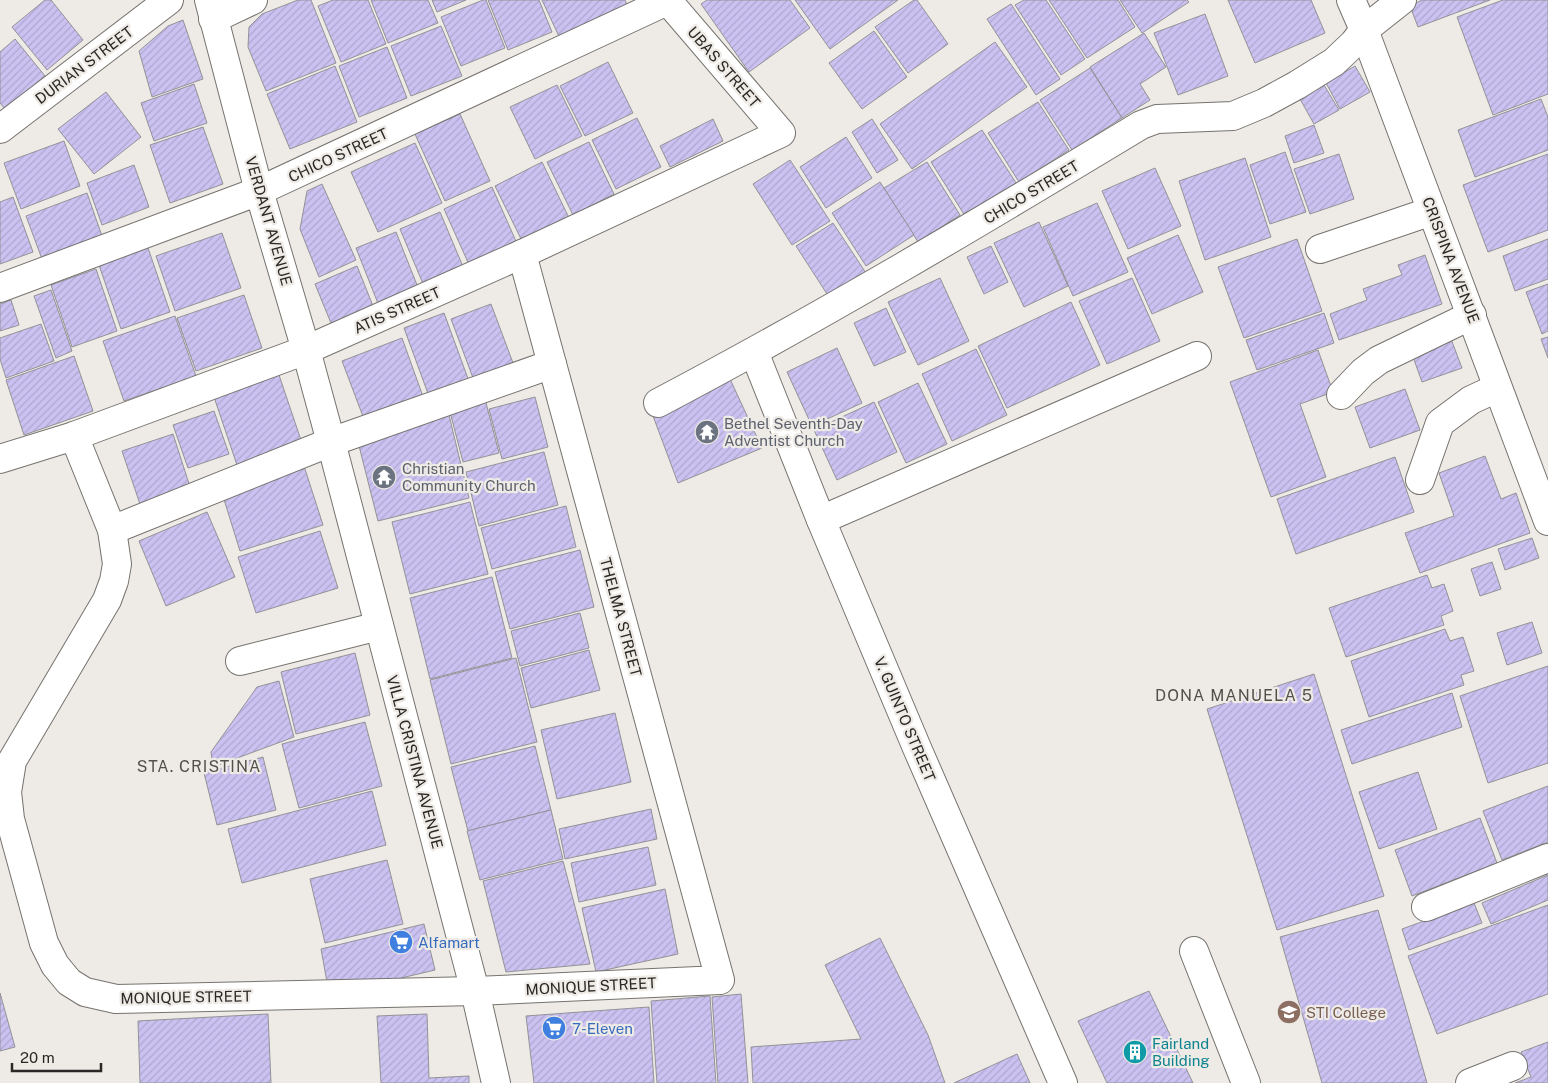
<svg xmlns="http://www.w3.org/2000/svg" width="1548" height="1083" viewBox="0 0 1548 1083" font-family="'Public Sans',sans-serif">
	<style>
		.building { fill: url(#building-hatch); stroke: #939297 }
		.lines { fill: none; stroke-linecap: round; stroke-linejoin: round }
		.minor-casing { stroke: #76736f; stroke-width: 30 }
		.minor { stroke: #fff; stroke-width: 28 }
		.labels { text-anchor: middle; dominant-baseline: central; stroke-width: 4.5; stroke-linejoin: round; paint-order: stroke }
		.street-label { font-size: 15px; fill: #2a2826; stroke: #eeeae5 }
		.worship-label { font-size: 15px; fill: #5b616d; stroke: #eeeae5; text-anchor: start }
		.shop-label { font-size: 15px; fill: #366cbe; stroke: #eeeae5; text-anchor: start }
		.education-label { font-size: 15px; fill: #785e54; stroke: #eeeae5; text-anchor: start }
		.culture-label { font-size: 15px; fill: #0d838f; stroke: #eeeae5; text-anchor: start }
		.neighbourhood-label { font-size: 16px; letter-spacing: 1px; fill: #53504c; stroke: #eeeae5 }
	</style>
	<defs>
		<pattern id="building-hatch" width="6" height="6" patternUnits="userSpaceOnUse" patternTransform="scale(1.25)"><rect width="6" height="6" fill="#cbc2f2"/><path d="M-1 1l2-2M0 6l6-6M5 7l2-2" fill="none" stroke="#aea7cf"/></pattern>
	</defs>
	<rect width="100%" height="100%" fill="#eeeae5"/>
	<g class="building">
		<polygon points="45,0 51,0 83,40 47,70 12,27"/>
		<polygon points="298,0 311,0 336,63 266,91 248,47 249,27 262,14"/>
		<polygon points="333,0 368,0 386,44 341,62 318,6"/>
		<polygon points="371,0 428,0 438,23 388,43"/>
		<polygon points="432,0 466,0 437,12"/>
		<polygon points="483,0 486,0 505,48 461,66 441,17"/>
		<polygon points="488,0 539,0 552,32 508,50"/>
		<polygon points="542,0 625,0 631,14 563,45"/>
		<polygon points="707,0 790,0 810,28 749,72 701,4"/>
		<polygon points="795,0 898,0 830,49"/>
		<polygon points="914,0 917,0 948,44 908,73 875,27"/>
		<polygon points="1024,0 1046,0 1085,59 1061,75 1015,5"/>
		<polygon points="1049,0 1118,0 1135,27 1087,58"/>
		<polygon points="1120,0 1187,0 1189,2 1142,33"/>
		<polygon points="1228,0 1311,0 1325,33 1255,63"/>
		<polygon points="1422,0 1490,0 1418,27 1410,6"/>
		<polygon points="1503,0 1548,0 1548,94 1493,115 1457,17"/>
		<polygon points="1011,4 1060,79 1036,95 987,19"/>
		<polygon points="1205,14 1228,76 1178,95 1154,33"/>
		<polygon points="183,20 203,79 152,97 139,51 168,26"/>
		<polygon points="441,26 462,76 411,96 391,46"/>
		<polygon points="874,31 907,77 862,109 829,63"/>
		<polygon points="1144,33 1166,67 1140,84 1150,100 1122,118 1090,67"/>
		<polygon points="15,39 45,76 5,109 0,103 0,52"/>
		<polygon points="995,42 1027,87 912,169 880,124"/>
		<polygon points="387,47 407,98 359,117 339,66"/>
		<polygon points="608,62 633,113 585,136 560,86"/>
		<polygon points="335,66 357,122 290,149 267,94"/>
		<polygon points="1355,66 1370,92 1340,109 1326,83"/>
		<polygon points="1090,68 1122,118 1072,150 1040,100"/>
		<polygon points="194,84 207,123 154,141 141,103"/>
		<polygon points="557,85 582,136 535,159 510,107"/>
		<polygon points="1324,85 1339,110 1314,124 1300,99"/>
		<polygon points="106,92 141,137 94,174 58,129"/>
		<polygon points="1541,99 1548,117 1548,150 1475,177 1458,130"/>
		<polygon points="1038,102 1069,150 1019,182 988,133"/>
		<polygon points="460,114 490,181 445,201 415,134"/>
		<polygon points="637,118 661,167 616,189 592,140"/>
		<polygon points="713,119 723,141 670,167 660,146"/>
		<polygon points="872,119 898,160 877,173 852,132"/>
		<polygon points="1314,125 1324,153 1294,163 1285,136"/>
		<polygon points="203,127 223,184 170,203 150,145"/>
		<polygon points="982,130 1018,186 967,219 931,162"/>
		<polygon points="846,137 872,178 826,208 800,167"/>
		<polygon points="64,141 80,186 21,209 4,163"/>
		<polygon points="589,142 614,194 573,215 547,162"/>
		<polygon points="415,143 442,203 378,232 351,172"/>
		<polygon points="1285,152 1306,212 1270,224 1250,165"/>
		<polygon points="1339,154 1354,199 1310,214 1294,169"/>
		<polygon points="1548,154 1548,230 1488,252 1463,185"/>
		<polygon points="1245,158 1271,237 1205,260 1179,181"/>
		<polygon points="790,160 830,221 792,245 753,184"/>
		<polygon points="542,162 571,222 524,245 495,186"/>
		<polygon points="927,162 960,215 918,242 884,188"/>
		<polygon points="134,165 149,207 102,225 87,183"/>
		<polygon points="1155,168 1181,226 1128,249 1102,191"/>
		<polygon points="880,182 914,235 866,266 832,213"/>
		<polygon points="322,184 356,260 319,277 300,229 307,191"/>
		<polygon points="492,187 519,248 471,269 444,209"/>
		<polygon points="87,193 102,236 42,259 26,216"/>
		<polygon points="13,197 33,252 0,264 0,202"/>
		<polygon points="1097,203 1128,272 1073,296 1043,227"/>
		<polygon points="440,212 464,269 424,286 400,229"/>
		<polygon points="1039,222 1068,286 1024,307 994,243"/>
		<polygon points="833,223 866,273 829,297 796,246"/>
		<polygon points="396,232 421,295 381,311 356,248"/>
		<polygon points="222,233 241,288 175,311 156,256"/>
		<polygon points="1178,235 1203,292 1152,314 1127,258"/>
		<polygon points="1297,239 1322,311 1244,338 1218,267"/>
		<polygon points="1548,239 1548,279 1515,291 1503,256"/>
		<polygon points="991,246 1008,282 984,294 967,257"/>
		<polygon points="148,248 170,312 121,329 99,265"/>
		<polygon points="1425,255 1442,304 1339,340 1330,314 1367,300 1363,289 1402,275 1398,265"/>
		<polygon points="357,266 377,316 335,333 315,284"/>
		<polygon points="96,269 117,331 72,347 51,285"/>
		<polygon points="940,278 969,341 918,365 888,302"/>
		<polygon points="1132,278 1160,341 1107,364 1079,301"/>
		<polygon points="1548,284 1548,331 1542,334 1526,292"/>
		<polygon points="51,290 72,351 56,358 34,296"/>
		<polygon points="244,295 262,348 196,371 177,318"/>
		<polygon points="11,300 19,325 0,331 0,304"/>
		<polygon points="1071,302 1100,365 1007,408 978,346"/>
		<polygon points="491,304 516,371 476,386 451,319"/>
		<polygon points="886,308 906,352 874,366 854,323"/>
		<polygon points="444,313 470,384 430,399 404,328"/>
		<polygon points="1324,313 1334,343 1257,370 1246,340"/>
		<polygon points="175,316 196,376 124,401 103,341"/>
		<polygon points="41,324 54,361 6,378 0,359 0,338"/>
		<polygon points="1548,337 1548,358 1541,339"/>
		<polygon points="402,338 426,405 367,427 342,361"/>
		<polygon points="1451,339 1462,368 1422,382 1412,354"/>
		<polygon points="837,348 862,403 812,426 787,372"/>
		<polygon points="976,349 1007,415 952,441 922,374"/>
		<polygon points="1318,350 1333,392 1300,404 1326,477 1271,497 1230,382"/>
		<polygon points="74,356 93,411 24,435 6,380"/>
		<polygon points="279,375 305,452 240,474 214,397"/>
		<polygon points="730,379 762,448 678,483 653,416"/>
		<polygon points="918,383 947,444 906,463 878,402"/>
		<polygon points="1405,389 1420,430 1370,448 1355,407"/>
		<polygon points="535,397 548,447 502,459 489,409"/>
		<polygon points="485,399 499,453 463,462 449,408"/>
		<polygon points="874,402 897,452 837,480 814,430"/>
		<polygon points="214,411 229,454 188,468 173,425"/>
		<polygon points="449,415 469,498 378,521 357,438"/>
		<polygon points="173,434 192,493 142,510 122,451"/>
		<polygon points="544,452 558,505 479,526 466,472"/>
		<polygon points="1485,456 1501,499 1516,493 1530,533 1420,573 1405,533 1454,516 1439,473"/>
		<polygon points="1395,457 1414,512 1296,554 1277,499"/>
		<polygon points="304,466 323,525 240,551 222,493"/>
		<polygon points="470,502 488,574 410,594 392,522"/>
		<polygon points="566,506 576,547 492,569 481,528"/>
		<polygon points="207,512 235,577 166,606 139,541"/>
		<polygon points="320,531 338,588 256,613 238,557"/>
		<polygon points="1532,538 1539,558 1505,570 1498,549"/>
		<polygon points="580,550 594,607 510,629 495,572"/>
		<polygon points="1492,562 1501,589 1480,596 1471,569"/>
		<polygon points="1427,575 1432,588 1444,584 1453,611 1441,616 1444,625 1346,657 1329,608"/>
		<polygon points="492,577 512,658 430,679 410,598"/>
		<polygon points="580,613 589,648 520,666 511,631"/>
		<polygon points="1532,622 1542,653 1507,665 1497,633"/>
		<polygon points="1445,629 1450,641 1463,637 1474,671 1461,675 1464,685 1369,717 1351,661"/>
		<polygon points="589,650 600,690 531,708 521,668"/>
		<polygon points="355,653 370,715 296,734 281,672"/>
		<polygon points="516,658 537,742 451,764 430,680"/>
		<polygon points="1548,666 1548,763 1488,783 1460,696"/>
		<polygon points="1314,674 1384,896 1277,930 1207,709"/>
		<polygon points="279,681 294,737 213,767 211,752 257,687"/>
		<polygon points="1452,693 1462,727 1352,764 1341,730"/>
		<polygon points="615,713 631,782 557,799 541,730"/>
		<polygon points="365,722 382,786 299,808 282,744"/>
		<polygon points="535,746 551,810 468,831 451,767"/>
		<polygon points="263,757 276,810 217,825 204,773"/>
		<polygon points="1418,772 1437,829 1379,849 1359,792"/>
		<polygon points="1548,786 1548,842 1502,860 1483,811"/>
		<polygon points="372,791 386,845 242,883 228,829"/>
		<polygon points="651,809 657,839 565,859 559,829"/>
		<polygon points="551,810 563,859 480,880 467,831"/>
		<polygon points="1480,818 1497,863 1412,896 1395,850"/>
		<polygon points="648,847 656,885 579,902 571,863"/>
		<polygon points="387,860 403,924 325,943 310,879"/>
		<polygon points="563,861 590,964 506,972 483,881"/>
		<polygon points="1548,875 1548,900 1491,924 1482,903"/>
		<polygon points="665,889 678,954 596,972 582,908"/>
		<polygon points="1474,903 1482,923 1409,950 1402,929"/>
		<polygon points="1548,905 1548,994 1437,1034 1408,956"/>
		<polygon points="1378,910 1427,1083 1322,1083 1280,937"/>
		<polygon points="424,924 435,970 380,983 327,982 321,949"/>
		<polygon points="880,938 928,1035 945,1083 753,1083 751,1047 861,1039 825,965"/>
		<polygon points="1149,991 1193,1083 1107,1083 1078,1021"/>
		<polygon points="0,993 15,1047 0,1051"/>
		<polygon points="741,994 748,1083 718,1083 712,997"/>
		<polygon points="710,996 716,1083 657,1083 651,1001"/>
		<polygon points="649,1007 654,1083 534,1083 526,1016"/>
		<polygon points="268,1014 271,1083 140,1083 138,1021"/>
		<polygon points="427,1014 429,1078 469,1076 469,1083 381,1083 377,1016"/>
		<polygon points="1548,1042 1548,1083 1515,1083 1531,1077 1521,1052"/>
		<polygon points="1017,1054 1030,1083 954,1083"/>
	</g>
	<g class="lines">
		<g class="minor-casing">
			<g id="minor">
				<polyline points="209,0 259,191 306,350 331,442 475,991 496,1083"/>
				<polyline points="1351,0 1364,30 1548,521"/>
				<polyline points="213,19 253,0"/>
				<polyline points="0,129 169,0"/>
				<polyline points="1320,249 1432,211"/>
				<polyline points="0,288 259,191 667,1"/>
				<polyline points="754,352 821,520 917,748 1063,1083"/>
				<polyline points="1341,395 1363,372 1379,360 1472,315"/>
				<path d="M658,403C823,316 982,221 1141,125L1157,119L1233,116L1264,103L1297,85L1334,62L1354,43L1364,30L1402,0"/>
				<polyline points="74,436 112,530 117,564 114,581 107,600 12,761 7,792 10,819 44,943 55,965 69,982 85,992 116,999 475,991 720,980 522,254"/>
				<polyline points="0,459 74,436 306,350 522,254 781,133 667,0"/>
				<polyline points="1420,480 1440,423 1471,400 1497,388"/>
				<polyline points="821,520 1197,356"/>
				<polyline points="112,530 331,442 552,364"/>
				<polyline points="240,661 379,626"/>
				<polyline points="1426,907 1548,858"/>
				<polyline points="1194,951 1246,1083"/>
				<polyline points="1470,1083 1513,1066"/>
			</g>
		</g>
		<use href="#minor" class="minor"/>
	</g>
	<defs>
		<g id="temple-disc" transform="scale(1.25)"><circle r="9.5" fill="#6b7280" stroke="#eeeae5"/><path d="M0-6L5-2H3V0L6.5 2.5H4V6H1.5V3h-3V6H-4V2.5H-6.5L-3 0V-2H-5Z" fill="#fff"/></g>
		<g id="supermarket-disc" transform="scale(1.25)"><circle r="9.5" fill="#3f7fe0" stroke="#eeeae5"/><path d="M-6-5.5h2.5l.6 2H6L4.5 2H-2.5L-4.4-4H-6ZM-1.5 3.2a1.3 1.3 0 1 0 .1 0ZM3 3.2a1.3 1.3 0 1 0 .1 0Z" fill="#fff"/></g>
		<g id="university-disc" transform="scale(1.25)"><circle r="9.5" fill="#8d6e63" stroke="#eeeae5"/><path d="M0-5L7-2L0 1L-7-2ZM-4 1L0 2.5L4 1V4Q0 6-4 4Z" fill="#fff"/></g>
		<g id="building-disc" transform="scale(1.25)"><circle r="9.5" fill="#0f9aa8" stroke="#eeeae5"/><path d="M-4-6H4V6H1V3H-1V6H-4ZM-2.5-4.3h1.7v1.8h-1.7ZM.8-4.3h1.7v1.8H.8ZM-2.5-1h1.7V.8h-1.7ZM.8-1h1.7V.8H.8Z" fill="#fff"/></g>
	</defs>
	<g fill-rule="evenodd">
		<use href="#temple-disc" x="707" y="432"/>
		<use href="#temple-disc" x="384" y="477"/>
		<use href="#supermarket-disc" x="401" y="942"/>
		<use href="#university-disc" x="1289" y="1012"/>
		<use href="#supermarket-disc" x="554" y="1028"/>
		<use href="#building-disc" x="1135" y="1052"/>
	</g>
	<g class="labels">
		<g class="street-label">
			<text transform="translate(84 65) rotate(-37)">DURIAN STREET</text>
			<text transform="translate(724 67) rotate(49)">UBAS STREET</text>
			<text transform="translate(338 155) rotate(-25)">CHICO STREET</text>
			<text transform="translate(1031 192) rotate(-31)">CHICO STREET</text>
			<text transform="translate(269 221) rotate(74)">VERDANT AVENUE</text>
			<text transform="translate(1451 260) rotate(69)">CRISPINA AVENUE</text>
			<text transform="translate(397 310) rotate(-24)">ATIS STREET</text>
			<text transform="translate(621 617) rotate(75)">THELMA STREET</text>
			<text transform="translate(905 719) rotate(67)">V. GUINTO STREET</text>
			<text transform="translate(415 762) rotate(75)">VILLA CRISTINA AVENUE</text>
			<text transform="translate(591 986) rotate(-3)">MONIQUE STREET</text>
			<text transform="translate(186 997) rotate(-1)">MONIQUE STREET</text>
		</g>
		<g class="worship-label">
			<text x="724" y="423">Bethel Seventh-Day<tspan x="724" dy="17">Adventist Church</tspan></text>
			<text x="402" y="468">Christian<tspan x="402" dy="17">Community Church</tspan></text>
		</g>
		<g class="shop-label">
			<text x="418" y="942">Alfamart</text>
			<text x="572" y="1028">7-Eleven</text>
		</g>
		<g class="education-label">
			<text x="1306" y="1012">STI College</text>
		</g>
		<g class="culture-label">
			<text x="1152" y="1043">Fairland<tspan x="1152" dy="17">Building</tspan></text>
		</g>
		<g class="neighbourhood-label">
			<text x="1234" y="695">DONA MANUELA 5</text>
			<text x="199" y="766">STA. CRISTINA</text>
		</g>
	</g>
	<path d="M12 1063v8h89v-8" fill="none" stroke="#2a2826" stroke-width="2.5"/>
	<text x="20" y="1063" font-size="15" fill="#2a2826" stroke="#eeeae5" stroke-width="4" paint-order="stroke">20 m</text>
</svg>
